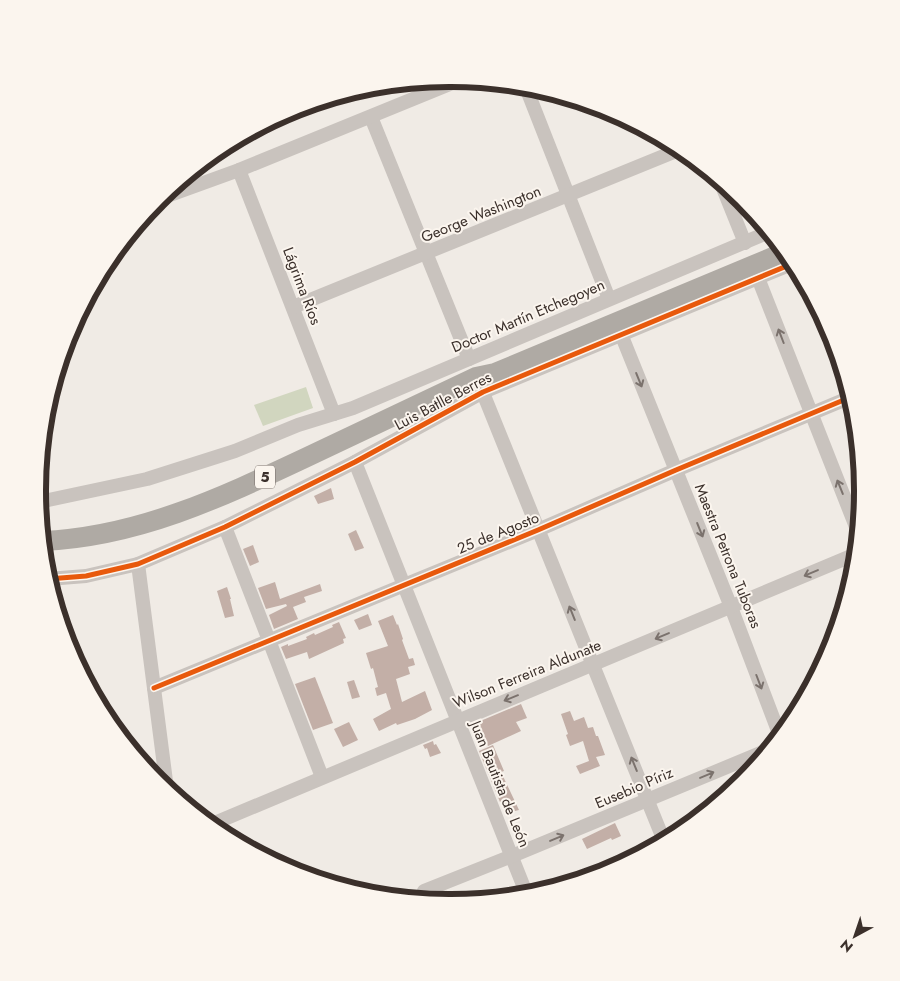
<svg xmlns="http://www.w3.org/2000/svg" width="900" height="981" viewBox="0 0 900 981" font-family="Jost,sans-serif">
	<style>
		.green { fill: #d1d6bf }
		.building { fill: #c3afa7 }
		.lines { fill: none; stroke-linecap: round; stroke-linejoin: round }
		.minor { stroke: #c9c3be; stroke-width: 14 }
		.highway { stroke: #afaaa4; stroke-width: 20 }
		.cycleway-casing { stroke: #fbf5ee; stroke-width: 8 }
		.cycleway { stroke: #e8590c; stroke-width: 5 }
		.oneway { stroke: #7b726d }
		.labels { text-anchor: middle; dominant-baseline: central; stroke-width: 4; stroke-linejoin: round; paint-order: stroke }
		.shield { fill: #fbf5ee; stroke: #756b66; stroke-width: 1 }
		.shield-label { font-size: 14px; font-weight: bold; fill: #3b302b }
		.street-label { font-size: 15px; fill: #3b302b; stroke: #fbf5ee }
		.rim { fill: none; stroke: #3b302b; stroke-width: 6 }
	</style>
	<rect width="100%" height="100%" fill="#f0ebe5"/>
	<polygon class="green" points="306,387 313,408 263,426 254,405"/>
	<g class="building">
		<polygon points="331,488 334,499 318,504 314,496"/>
		<polygon points="356,530 364,548 355,551 348,534"/>
		<polygon points="253,545 259,562 250,566 243,549"/>
		<polygon points="275,582 280,599 320,584 322,591 304,597 306,602 293,607 298,619 274,629 269,615 287,606 286,604 266,609 258,588"/>
		<polygon points="227,587 231,599 230,599 234,616 225,618 217,591"/>
		<polygon points="368,614 372,625 359,630 354,620"/>
		<polygon points="393,615 397,625 398,624 403,639 402,640 409,659 413,658 415,665 408,667 410,674 396,679 402,702 425,691 432,710 415,719 397,725 396,723 379,731 373,719 391,709 386,693 377,696 375,688 378,687 373,668 371,669 366,653 388,646 378,621"/>
		<polygon points="339,622 346,638 343,639 344,643 309,659 307,652 286,659 281,647 288,644 288,646 307,639 306,637 314,633 315,635 333,627 332,625"/>
		<polygon points="315,677 333,723 313,730 295,684"/>
		<polygon points="354,680 360,697 352,699 347,682"/>
		<polygon points="521,704 527,718 516,722 521,731 488,746 478,722"/>
		<polygon points="570,711 574,721 584,717 588,728 593,727 596,736 598,736 605,755 596,757 600,766 580,774 576,766 589,761 583,741 570,746 566,735 568,734 561,714"/>
		<polygon points="349,722 358,740 343,747 334,729"/>
		<polygon points="433,741 434,745 436,744 441,753 430,757 427,748 425,749 423,745"/>
		<polygon points="493,745 504,771 501,772 519,810 507,813 502,801 500,802 479,751"/>
		<polygon points="615,823 621,836 612,840 611,838 587,849 582,839"/>
	</g>
	<g class="lines">
		<g class="minor">
			<polyline points="525,85 609,299"/>
			<polyline points="371,117 469,359"/>
			<polyline points="239,170 334,414"/>
			<polyline points="720,181 745,243"/>
			<polyline points="159,199 239,170 462,79"/>
			<polyline points="758,278 858,532"/>
			<polyline points="293,307 681,149"/>
			<polyline points="621,334 731,607 780,736"/>
			<polyline points="479,383 664,841"/>
			<polyline points="355,462 527,895"/>
			<polyline points="39,502 147,479 235,451 298,425 353,408 769,232"/>
			<polyline points="225,527 322,777"/>
			<polyline points="138,564 167,789"/>
			<polyline points="48,579 86,576 138,564 225,527 355,462 483,392 794,263"/>
			<polyline points="154,688 538,530 676,470 851,397"/>
			<polyline points="210,825 856,554"/>
			<polyline points="424,891 512,856 768,750"/>
		</g>
		<path class="highway" d="M42,541C137,537 220,498 305,458C362,431 419,404 476,377L495,373L785,252"/>
		<g class="cycleway-casing">
			<g id="cycleway">
				<polyline points="48,579 86,576 138,564 225,527 355,462 483,392 794,263"/>
				<polyline points="154,688 538,530 676,470 851,397"/>
			</g>
		</g>
		<use href="#cycleway" class="cycleway"/>
	</g>
	<defs><path id="oneway-shaft" d="M-6 0H5M1.5-3L5.5 0L1.5 3" fill="none" stroke-width="1.6" stroke-linecap="round" stroke-linejoin="round" transform="scale(1.25)"/></defs>
	<g class="oneway">
		<use href="#oneway-shaft" transform="translate(781 336) rotate(-111)"/>
		<use href="#oneway-shaft" transform="translate(639 380) rotate(68)"/>
		<use href="#oneway-shaft" transform="translate(840 487) rotate(-112)"/>
		<use href="#oneway-shaft" transform="translate(700 530) rotate(68)"/>
		<use href="#oneway-shaft" transform="translate(811 573) rotate(157)"/>
		<use href="#oneway-shaft" transform="translate(572 613) rotate(-112)"/>
		<use href="#oneway-shaft" transform="translate(662 636) rotate(157)"/>
		<use href="#oneway-shaft" transform="translate(759 682) rotate(69)"/>
		<use href="#oneway-shaft" transform="translate(511 698) rotate(158)"/>
		<use href="#oneway-shaft" transform="translate(634 764) rotate(-112)"/>
		<use href="#oneway-shaft" transform="translate(707 775) rotate(-23)"/>
		<use href="#oneway-shaft" transform="translate(557 838) rotate(-23)"/>
	</g>
	<g class="labels">
		<rect class="shield" x="255" y="465.5" width="20" height="23" rx="4"/>
		<g class="shield-label">
			<text x="265" y="477">5</text>
		</g>
		<g class="street-label">
			<text transform="translate(481 214) rotate(-22)">George Washington</text>
			<text transform="translate(302 286) rotate(69)">Lágrima Ríos</text>
			<text transform="translate(528 316) rotate(-23)">Doctor Martín Etchegoyen</text>
			<text transform="translate(443 401) rotate(-28)">Luis Batlle Berres</text>
			<text transform="translate(498 533) rotate(-22)">25 de Agosto</text>
			<text transform="translate(728 556) rotate(68)">Maestra Petrona Tuboras</text>
			<text transform="translate(527 674) rotate(-22)">Wilson Ferreira Aldunate</text>
			<text transform="translate(500 784) rotate(68)">Juan Bautista de León</text>
			<text transform="translate(634 788) rotate(-23)">Eusebio Píriz</text>
		</g>
	</g>
	<path d="M0 0H900V981H0ZM449 87H451A403 403 0 0 1 854 490V491A403 403 0 0 1 451 894H449A403 403 0 0 1 46 491V490A403 403 0 0 1 449 87Z" fill="#fbf5ee" fill-rule="evenodd"/>
	<path class="rim" d="M449 87H451A403 403 0 0 1 854 490V491A403 403 0 0 1 451 894H449A403 403 0 0 1 46 491V490A403 403 0 0 1 449 87Z"/>
	<g transform="translate(855 936) rotate(220)" stroke="#fbf5ee" stroke-width="4" paint-order="stroke">
	<path d="M0-4L9 19L0 12L-9 19Z" fill="#3b302b"/>
	<text y="-8" font-size="14" font-weight="bold" text-anchor="middle" fill="#3b302b">N</text>
	</g>
</svg>
